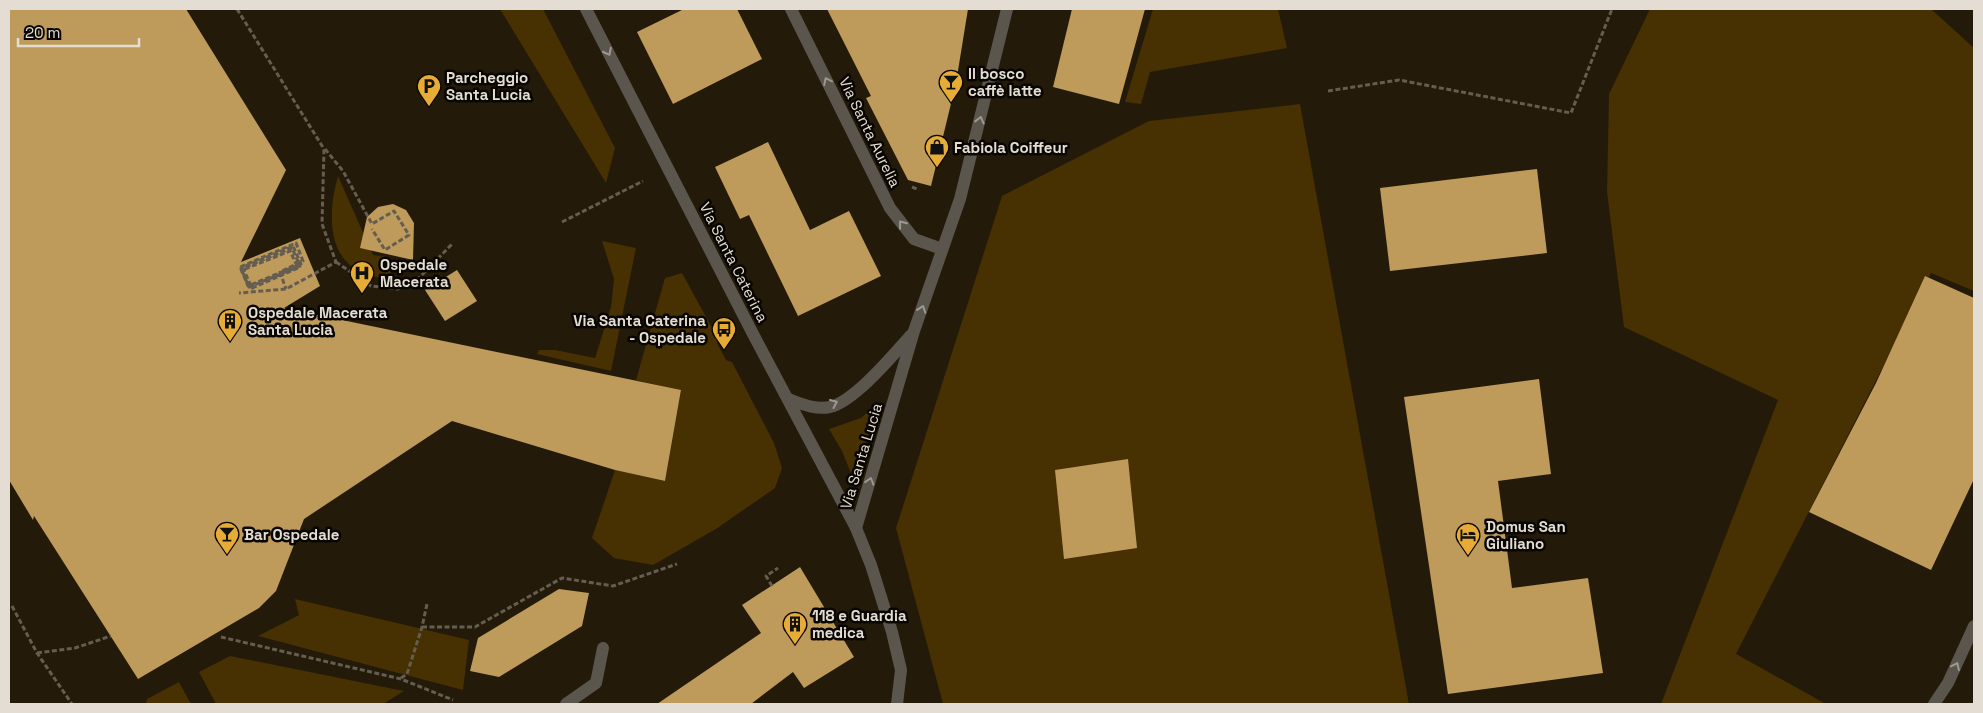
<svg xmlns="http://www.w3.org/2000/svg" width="1983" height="713" viewBox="0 0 1983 713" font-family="'Space Grotesk',sans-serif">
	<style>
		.green { fill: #473001 }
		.building { fill: #be9a5b }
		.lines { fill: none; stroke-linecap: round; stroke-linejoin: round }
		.path { stroke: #655d4f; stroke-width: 3; stroke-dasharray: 5 2.5; stroke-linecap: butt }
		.minor { stroke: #5a554d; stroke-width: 12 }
		.oneway { stroke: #9e9990 }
		.labels { text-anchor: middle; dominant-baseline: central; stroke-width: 5; stroke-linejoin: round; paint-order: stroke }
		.poi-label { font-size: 15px; font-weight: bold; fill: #e3ddd3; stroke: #090602; text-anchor: start }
		.street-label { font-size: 15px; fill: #e3ddd3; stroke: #090602 }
	</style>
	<rect width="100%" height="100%" fill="#231a0a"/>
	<g class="green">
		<polygon points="500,9 543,9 615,148 606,183"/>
		<polygon points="1153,9 1278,9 1287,48 1150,72 1141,104 1125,102"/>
		<polygon points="1650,9 1931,9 1974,48 1974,291 1931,273 1736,654 1826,704 1661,704 1778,400 1624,327 1607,192 1609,94"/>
		<polygon points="1300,104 1409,704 943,704 896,528 1002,196 1149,121"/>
		<path d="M338,176L373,255L386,257L392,278C385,277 376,278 369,275C325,262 328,211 338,176Z"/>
		<polygon points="602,241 636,248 611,371 537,354 539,350 555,350 595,358 611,307 614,279"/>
		<polygon points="682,273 717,337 717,343 726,360 732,362 774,443 782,468 775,488 716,529 653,565 614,558 592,538 615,470 665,481 681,391 636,380 665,278"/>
		<polygon points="875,409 876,413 853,478 842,451 829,429 861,418 869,411"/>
		<polygon points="295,599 469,640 463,690 258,636 299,615"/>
		<polygon points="230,656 404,691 383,704 216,704 199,672"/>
		<polygon points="179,682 191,704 146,704 147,699"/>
	</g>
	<g class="building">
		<polygon points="9,9 186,9 286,170 241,262 300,238 320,286 284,308 681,390 665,481 615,470 452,421 304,519 276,591 259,608 138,679 34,516 33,520 9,480"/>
		<polygon points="684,9 737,9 762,59 673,104 637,32"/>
		<polygon points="827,9 968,9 956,83 931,186 908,180 866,98 871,96"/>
		<polygon points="1072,9 1145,9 1119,104 1053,87"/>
		<polygon points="768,142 810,230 849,211 881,276 798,316 749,215 740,219 715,167"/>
		<polygon points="1537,169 1547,253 1390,271 1380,188"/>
		<polygon points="393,204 406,210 414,223 413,260 360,248 367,217 378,207"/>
		<polygon points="457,270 477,301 445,321 425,290"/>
		<polygon points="1925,276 1974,298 1974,479 1931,570 1809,512 1876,383"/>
		<polygon points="1539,379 1551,474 1498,481 1512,588 1588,578 1603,673 1448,694 1404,397"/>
		<polygon points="1128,459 1137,548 1064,559 1055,470"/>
		<polygon points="800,567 854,657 804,688 793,672 751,704 657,704 761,633 742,605"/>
		<polygon points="559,589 589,593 582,626 499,677 470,671 478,638"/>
	</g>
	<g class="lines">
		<g class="path">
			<polyline points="237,9 324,149 322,224 336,262 286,289 239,293"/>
			<polyline points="1328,91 1399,80 1571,113 1612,9"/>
			<polyline points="325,149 343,171 372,224 394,211 409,235 385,250 372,229"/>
			<polyline points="912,187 919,190"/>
			<polyline points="562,222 643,181"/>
			<polyline points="336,262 371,286 398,289 418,279 453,243"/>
			<polyline points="245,269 290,251 298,268 252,288 243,268 292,248 300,266 249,287 241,268 293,246 301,264 248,286 240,267 296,243 303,261 280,272 286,289"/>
			<polyline points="772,586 766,576 778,568"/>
			<polyline points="12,606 37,653 72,704"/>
			<polyline points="422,627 475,627 562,578 613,586 677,564"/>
			<polyline points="221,637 401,679 453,700"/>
			<polyline points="37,653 75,648 111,636"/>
			<polyline points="401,678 407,674 422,627 427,604"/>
		</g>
		<g class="minor">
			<polyline points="586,9 753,334 856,528 871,565 892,632 901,670 897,704"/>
			<polyline points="791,9 890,208 914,239 942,249"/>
			<path d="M788,399C802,404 815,410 830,407C855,401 893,355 911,335"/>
			<polyline points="856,528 914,331 960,199 1007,9"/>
			<polyline points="566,704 596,683 603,648"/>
			<polyline points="1934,704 1948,683 1974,626"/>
		</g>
	</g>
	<defs><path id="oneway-chevron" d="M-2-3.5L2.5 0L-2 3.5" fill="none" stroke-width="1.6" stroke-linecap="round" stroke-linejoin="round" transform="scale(1.25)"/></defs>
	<g class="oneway">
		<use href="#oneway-chevron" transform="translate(608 52) rotate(63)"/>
		<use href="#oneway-chevron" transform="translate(827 81) rotate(-116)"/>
		<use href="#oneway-chevron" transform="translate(980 120) rotate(-76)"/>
		<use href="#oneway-chevron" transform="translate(902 224) rotate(-128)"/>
		<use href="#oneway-chevron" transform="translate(922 309) rotate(-71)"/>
		<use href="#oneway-chevron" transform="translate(834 403) rotate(-24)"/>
		<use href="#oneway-chevron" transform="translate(870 481) rotate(-73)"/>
		<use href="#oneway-chevron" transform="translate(1956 666) rotate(-65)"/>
	</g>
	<defs>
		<g id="bar-pin" transform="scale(1.25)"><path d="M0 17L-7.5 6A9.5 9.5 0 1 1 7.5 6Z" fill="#e7ac36" stroke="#090602"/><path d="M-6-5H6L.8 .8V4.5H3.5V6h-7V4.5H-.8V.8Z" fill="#111"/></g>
		<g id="parking-pin" transform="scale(1.25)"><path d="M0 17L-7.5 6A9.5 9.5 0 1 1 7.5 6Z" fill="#e7ac36" stroke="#090602"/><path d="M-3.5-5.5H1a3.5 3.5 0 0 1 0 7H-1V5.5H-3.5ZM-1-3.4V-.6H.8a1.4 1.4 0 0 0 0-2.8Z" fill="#111"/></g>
		<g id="shop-pin" transform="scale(1.25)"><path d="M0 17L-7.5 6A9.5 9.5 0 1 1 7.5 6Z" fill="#e7ac36" stroke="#090602"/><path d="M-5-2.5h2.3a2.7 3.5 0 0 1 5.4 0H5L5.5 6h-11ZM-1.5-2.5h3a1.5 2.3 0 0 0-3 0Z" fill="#111"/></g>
		<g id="hospital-pin" transform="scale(1.25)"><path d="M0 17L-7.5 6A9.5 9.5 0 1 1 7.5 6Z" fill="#e7ac36" stroke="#090602"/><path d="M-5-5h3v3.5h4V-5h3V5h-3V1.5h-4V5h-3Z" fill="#111"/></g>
		<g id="building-pin" transform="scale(1.25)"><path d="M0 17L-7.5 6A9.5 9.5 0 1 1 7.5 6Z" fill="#e7ac36" stroke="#090602"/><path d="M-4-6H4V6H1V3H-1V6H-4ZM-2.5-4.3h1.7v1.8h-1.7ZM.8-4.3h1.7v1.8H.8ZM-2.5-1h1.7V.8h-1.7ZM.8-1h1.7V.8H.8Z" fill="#111"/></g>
		<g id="bus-pin" transform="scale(1.25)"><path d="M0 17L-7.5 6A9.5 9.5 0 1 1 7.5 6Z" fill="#e7ac36" stroke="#090602"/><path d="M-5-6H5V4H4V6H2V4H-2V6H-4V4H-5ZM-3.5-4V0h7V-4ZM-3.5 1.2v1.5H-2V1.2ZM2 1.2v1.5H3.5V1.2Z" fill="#111"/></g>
		<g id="hotel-pin" transform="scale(1.25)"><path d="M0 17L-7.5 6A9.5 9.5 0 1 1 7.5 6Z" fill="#e7ac36" stroke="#090602"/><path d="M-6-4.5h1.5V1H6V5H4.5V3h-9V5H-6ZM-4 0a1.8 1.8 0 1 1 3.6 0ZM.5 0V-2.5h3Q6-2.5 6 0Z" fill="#111"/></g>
	</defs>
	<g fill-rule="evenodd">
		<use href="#bar-pin" x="951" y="82"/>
		<use href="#parking-pin" x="429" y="86"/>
		<use href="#shop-pin" x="937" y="147"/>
		<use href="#hospital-pin" x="362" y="273"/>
		<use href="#building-pin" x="230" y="321"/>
		<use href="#bus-pin" x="724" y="329"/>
		<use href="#bar-pin" x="227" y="534"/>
		<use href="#hotel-pin" x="1468" y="535"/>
		<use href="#building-pin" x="795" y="624"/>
	</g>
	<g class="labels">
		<g class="poi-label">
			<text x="968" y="73">Il bosco<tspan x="968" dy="17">caffè latte</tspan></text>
			<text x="446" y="77">Parcheggio<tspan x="446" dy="17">Santa Lucia</tspan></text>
			<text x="954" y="147">Fabiola Coiffeur</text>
			<text x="380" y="264">Ospedale<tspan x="380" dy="17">Macerata</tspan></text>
			<text x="248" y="312">Ospedale Macerata<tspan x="248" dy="17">Santa Lucia</tspan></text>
			<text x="706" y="320" text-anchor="end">Via Santa Caterina<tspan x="706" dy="17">- Ospedale</tspan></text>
			<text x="1486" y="526">Domus San<tspan x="1486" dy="17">Giuliano</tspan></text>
			<text x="244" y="534">Bar Ospedale</text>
			<text x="812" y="615">118 e Guardia<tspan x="812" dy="17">medica</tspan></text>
		</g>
		<g class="street-label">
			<text transform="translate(870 132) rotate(64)">Via Santa Aurelia</text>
			<text transform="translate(734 262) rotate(63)">Via Santa Caterina</text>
			<text transform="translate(861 456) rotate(-73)">Via Santa Lucia</text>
		</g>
	</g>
	<rect width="1983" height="713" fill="none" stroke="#e3ddd3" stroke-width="20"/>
	<path d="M18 38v8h121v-8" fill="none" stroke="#e3ddd3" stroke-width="2.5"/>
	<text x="25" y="38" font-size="15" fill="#e3ddd3" stroke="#090602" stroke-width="4" paint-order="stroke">20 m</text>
</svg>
